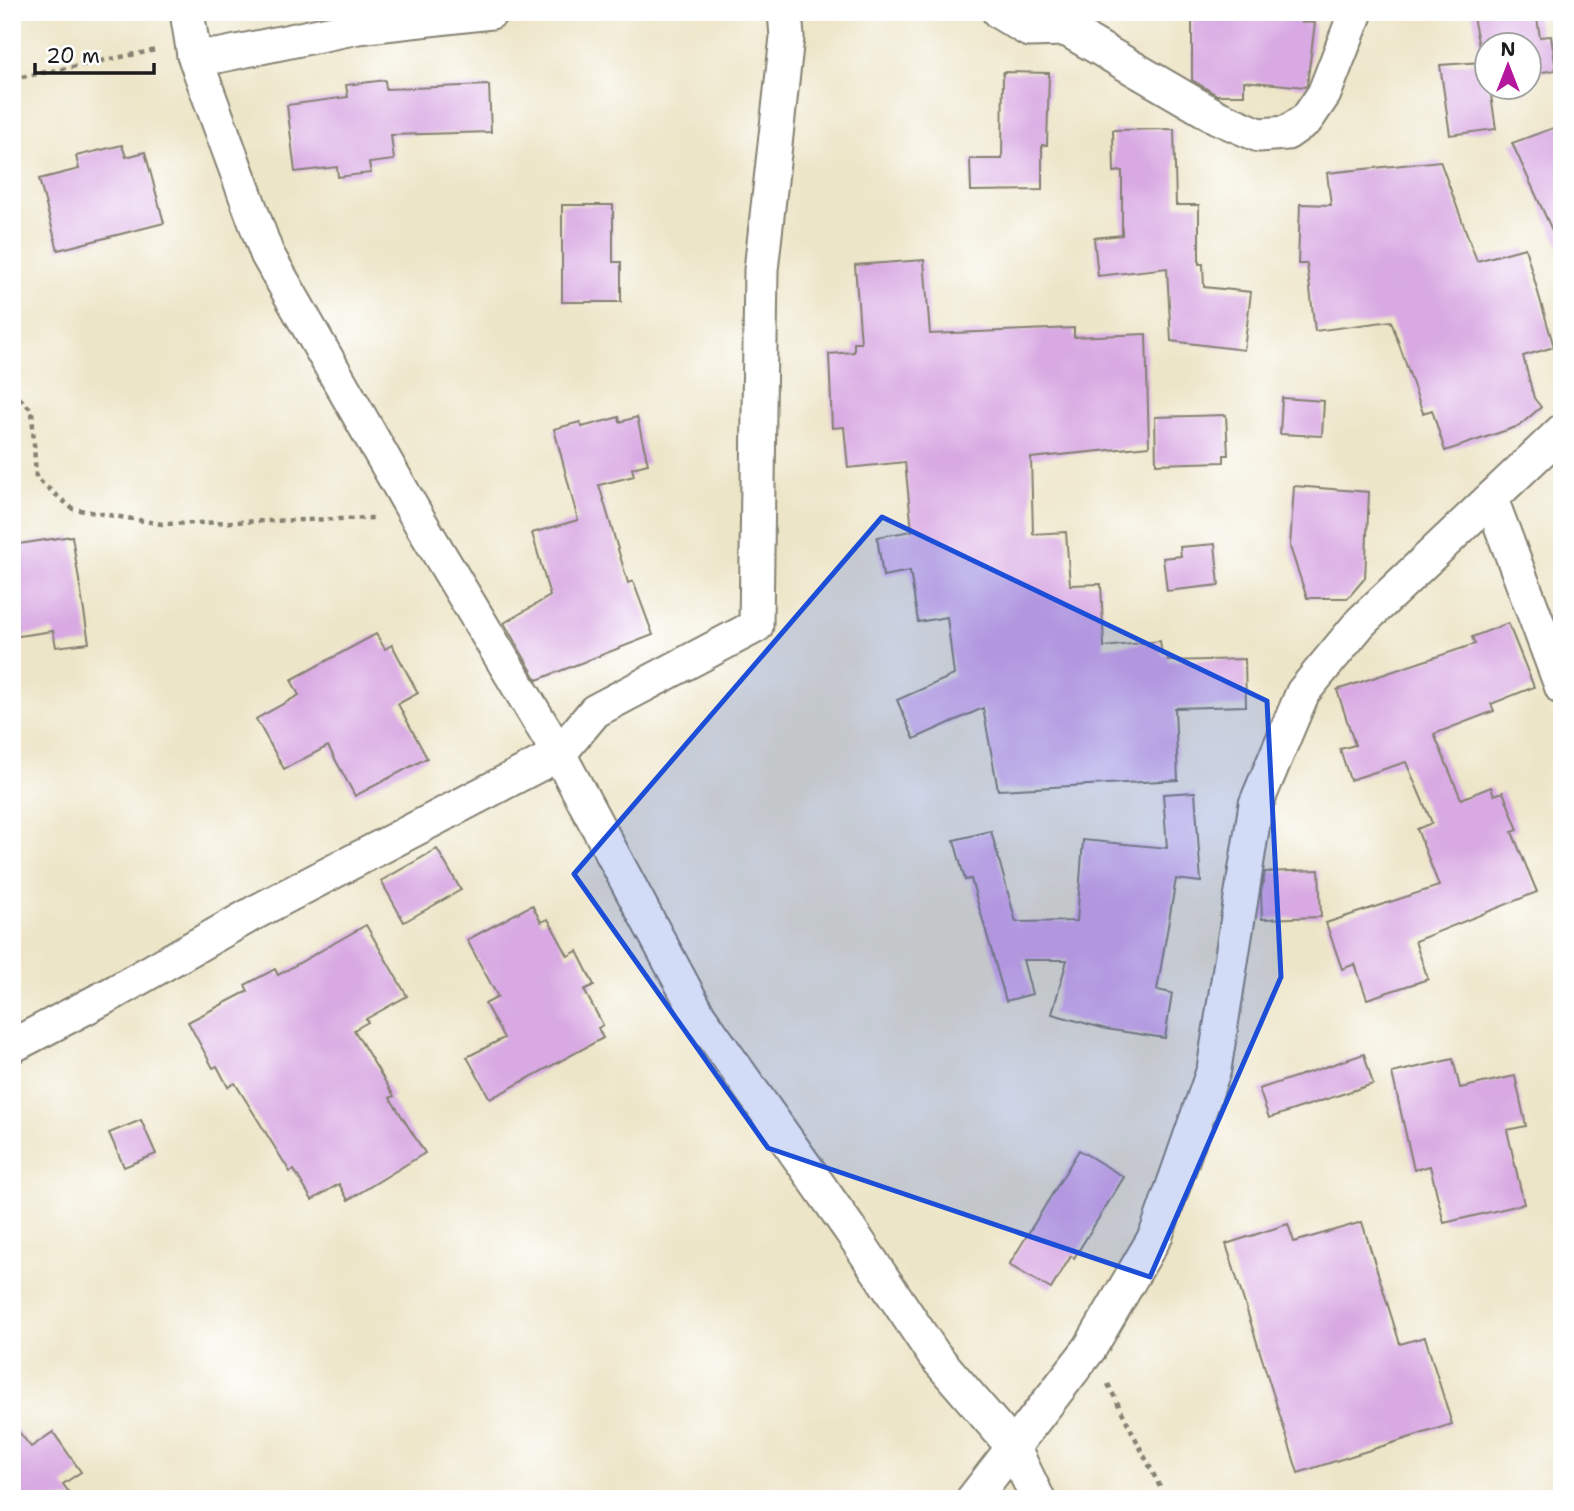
<svg xmlns="http://www.w3.org/2000/svg" width="1574" height="1511" viewBox="0 0 1574 1511" font-family="'Shantell Sans',sans-serif">
	<style>
		.building { fill: #d8a9e2 }
		.lines { fill: none; stroke-linecap: round; stroke-linejoin: round }
		.minor-casing { stroke: #848072; stroke-width: 37 }
		.path { stroke: #848072; stroke-width: 4.5; stroke-dasharray: 5 5; stroke-linecap: butt }
		.minor { stroke: #fff; stroke-width: 33 }
		.marked { fill: #1d4ed8; fill-opacity: 0.2; stroke: #1d4ed8; stroke-width: 5; stroke-linejoin: round }
	</style>
	<rect width="100%" height="100%" fill="#fff"/>
	<filter id="ink" filterUnits="userSpaceOnUse"><feTurbulence type="fractalNoise" baseFrequency=".0143" numOctaves="2"/><feDisplacementMap in="SourceGraphic" scale="14" xChannelSelector="R" yChannelSelector="G"/><feConvolveMatrix kernelMatrix="1 2 1 2 8 2 1 2 1" color-interpolation-filters="sRGB"/></filter>
	<filter id="wash" filterUnits="userSpaceOnUse"><feTurbulence type="fractalNoise" baseFrequency=".00686" numOctaves="4" result="noise"/><feDisplacementMap in="SourceGraphic" scale="28" xChannelSelector="R" yChannelSelector="G"/><feGaussianBlur stdDeviation="1.57" result="paint"/><feColorMatrix in="noise" values="0 0 0 0 0 0 0 0 0 0 0 0 0 0 0 0 0 1.4 0 .05"/><feComposite in="paint" operator="in"/></filter>
	<g filter="url(#wash)">
		<rect width="100%" height="100%" fill="#ede5c7"/>
		<g id="blocks">
			<g class="building">
				<polygon points="1192,12 1303,12 1302,22 1315,23 1307,85 1305,87 1244,81 1244,95 1217,95 1192,80"/>
				<polygon points="1472,12 1536,12 1540,37 1551,36 1556,70 1529,74 1529,46 1487,46 1487,88 1490,88 1496,129 1450,135 1440,65 1482,62"/>
				<polygon points="1003,72 1049,73 1047,145 1042,145 1042,190 971,191 970,159 1002,159"/>
				<polygon points="385,80 386,89 489,85 491,132 391,135 394,160 369,163 371,173 338,177 337,167 295,172 287,105 348,97 346,85"/>
				<polygon points="1562,125 1562,252 1512,143"/>
				<polygon points="1174,129 1176,205 1199,205 1199,264 1203,264 1204,287 1251,292 1244,350 1171,341 1167,268 1098,276 1094,238 1122,235 1122,171 1114,172 1113,130"/>
				<polygon points="122,145 126,157 145,152 164,223 58,250 39,179 79,169 76,156"/>
				<polygon points="1440,161 1477,261 1525,248 1554,347 1523,356 1534,398 1541,407 1519,426 1445,451 1432,410 1423,413 1391,321 1315,331 1307,264 1298,264 1300,204 1331,205 1327,173"/>
				<polygon points="562,205 613,205 613,262 621,262 621,302 562,302"/>
				<polygon points="924,260 930,334 1074,328 1074,337 1146,334 1149,446 1031,458 1033,534 1066,532 1070,585 1101,584 1104,647 1160,641 1162,655 1167,654 1168,661 1245,659 1246,706 1175,708 1178,780 998,790 983,708 914,739 897,700 954,675 947,617 918,622 910,571 883,576 877,537 912,531 905,462 848,468 844,427 832,428 829,354 854,352 854,343 861,343 855,265"/>
				<polygon points="1282,398 1324,401 1322,436 1280,434"/>
				<polygon points="1226,415 1228,455 1224,455 1224,462 1156,464 1155,417"/>
				<polygon points="619,417 620,422 637,417 648,464 632,468 634,476 599,485 628,583 633,581 653,635 537,680 504,623 550,596 532,533 578,520 554,429 580,422 582,427"/>
				<polygon points="1294,486 1369,492 1365,578 1348,598 1307,598 1290,547"/>
				<polygon points="72,536 89,643 56,647 53,631 12,637 12,545"/>
				<polygon points="1215,544 1219,585 1167,591 1163,558 1181,556 1180,547"/>
				<polygon points="1508,623 1534,687 1491,704 1494,711 1434,734 1461,799 1491,787 1494,795 1503,792 1518,830 1512,832 1537,892 1415,941 1428,979 1367,999 1355,964 1342,969 1326,923 1439,886 1417,829 1432,823 1406,762 1350,780 1340,749 1355,745 1337,690 1475,644 1472,637"/>
				<polygon points="376,634 385,649 392,645 418,693 398,704 427,758 355,796 328,746 284,769 256,719 299,695 291,680"/>
				<polygon points="1195,792 1201,882 1176,879 1157,990 1172,993 1165,1038 1106,1029 1052,1014 1067,960 1023,960 1032,994 1006,1001 971,879 965,880 954,840 991,831 1016,922 1077,921 1083,840 1167,848 1163,794"/>
				<polygon points="437,849 461,890 404,922 381,881"/>
				<polygon points="1319,870 1321,917 1262,919 1261,892 1265,872"/>
				<polygon points="532,905 541,922 548,919 568,956 577,951 594,985 584,990 603,1025 598,1028 603,1038 490,1099 467,1057 504,1038 485,1004 498,997 467,940"/>
				<polygon points="366,925 407,996 366,1019 368,1022 354,1030 394,1096 390,1098 425,1153 348,1200 339,1184 312,1200 294,1170 290,1172 235,1083 228,1087 217,1066 213,1068 188,1022 248,991 245,985 275,969 278,975"/>
				<polygon points="1364,1054 1373,1084 1269,1118 1259,1089"/>
				<polygon points="1453,1059 1460,1088 1515,1076 1526,1126 1507,1130 1524,1204 1444,1223 1430,1166 1414,1170 1392,1073"/>
				<polygon points="141,1120 156,1154 124,1167 109,1133"/>
				<polygon points="1079,1150 1124,1177 1074,1258 1071,1256 1051,1289 1009,1265"/>
				<polygon points="1362,1222 1400,1344 1425,1337 1452,1424 1298,1473 1226,1244 1288,1224 1294,1242"/>
				<polygon points="12,1423 31,1447 53,1432 81,1472 63,1484 74,1499 12,1499"/>
			</g>
		</g>
	</g>
	<g filter="url(#ink)">
		<use href="#blocks" fill-opacity="0" stroke="#848072" stroke-width="2"/>
		<g class="lines">
			<g class="minor-casing">
				<g id="minor">
					<polyline points="187,12 194,55 267,254 417,517 559,754 699,1016 851,1231 934,1355 1013,1447 1038,1499"/>
					<polyline points="999,12 1029,30 1066,29 1217,117 1259,135 1287,133 1307,119 1324,94 1356,12"/>
					<polyline points="194,55 217,56 358,27 491,12"/>
					<polyline points="1491,499 1562,688"/>
					<polyline points="12,1046 115,992 254,913 559,754 595,711 756,626 761,270 787,37 785,12"/>
					<polyline points="973,1499 1090,1348 1156,1235 1214,1069 1256,804 1303,692 1361,622 1562,431"/>
				</g>
			</g>
			<g class="path">
				<polyline points="12,79 156,50"/>
				<polyline points="12,391 32,410 36,478 73,509 162,524 375,518"/>
				<polyline points="1108,1384 1166,1499"/>
			</g>
			<use href="#minor" class="minor"/>
		</g>
	</g>
	<path class="marked" d="M882,517L1267,701L1281,977L1150,1277L768,1148L574,874Z"/>
	<rect width="1574" height="1511" fill="none" stroke="#fff" stroke-width="42"/>
	<g transform="translate(1508 66)"><circle r="33" fill="#ffffff" stroke="#a4a4a4" stroke-width="2"/>
	<path d="M0-5L12 26L0 18L-12 26Z" fill="#b5179e"/>
	<text y="-10" font-size="19" font-weight="bold" text-anchor="middle" fill="#1c1c1c">N</text>
	</g>
	<path d="M35 63v10h119v-10" fill="none" stroke="#1c1c1c" stroke-width="3.5"/>
	<text x="46" y="63" font-size="21" fill="#1c1c1c" stroke="#ffffff" stroke-width="5" paint-order="stroke">20 m</text>
</svg>
